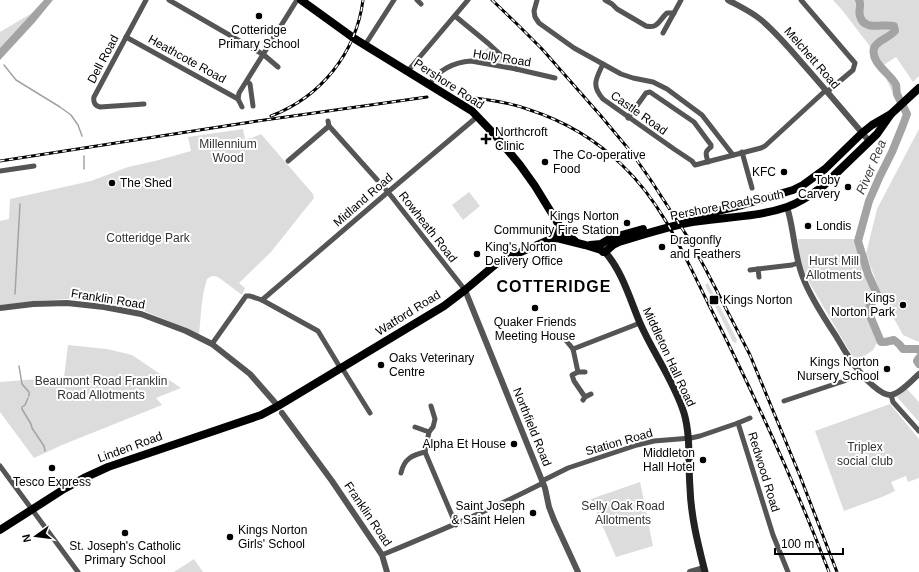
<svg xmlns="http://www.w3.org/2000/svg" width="919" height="572" viewBox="0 0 919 572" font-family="Arial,sans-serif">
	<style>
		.green { fill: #dcdcdc }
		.water { fill: #a3a3a3 }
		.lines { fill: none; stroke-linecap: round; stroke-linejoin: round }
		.stream { stroke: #a3a3a3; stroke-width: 1.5 }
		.river { stroke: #a3a3a3; stroke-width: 8 }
		.minor { stroke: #555; stroke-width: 5 }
		.tertiary { stroke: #555; stroke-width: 6 }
		.secondary { stroke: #222; stroke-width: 7 }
		.primary { stroke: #000; stroke-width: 8 }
		.trunk { stroke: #000; stroke-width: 8 }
		.rail-casing { stroke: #000; stroke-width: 3 }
		.rail { stroke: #fff; stroke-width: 1.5; stroke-dasharray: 4.5; stroke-linecap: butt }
		.poi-dot { fill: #000; stroke: #fff; stroke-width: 1.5 }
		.labels { text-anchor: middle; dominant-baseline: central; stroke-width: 4; stroke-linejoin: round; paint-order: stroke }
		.poi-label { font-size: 12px; fill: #000; stroke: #fff; text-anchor: start }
		.street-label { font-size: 12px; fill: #000; stroke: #fff }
		.park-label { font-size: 12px; fill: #333; stroke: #fff }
		.water-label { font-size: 13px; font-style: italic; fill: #444; stroke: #fff }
		.district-label { font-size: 16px; font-weight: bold; letter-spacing: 1px; fill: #000; stroke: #fff }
	</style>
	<rect width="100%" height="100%" fill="#fff"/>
	<g class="green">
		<polygon points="833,0 919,0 919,76 913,82 896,57 882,66 890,73 898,85 892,91 872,49 842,10"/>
		<polygon points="32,13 0,48 0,32"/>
		<polygon points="489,46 507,64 476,59"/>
		<path d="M243,129L245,139L252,138L261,134L313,194L314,198L271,252L239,283L245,288L242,295L218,277C213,275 211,276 207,279C201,298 201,315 199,335L187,329L142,310L105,302L70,299L33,301L0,305V221L9,219L10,199L91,181L128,167L155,161L191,151L188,137Z"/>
		<polygon points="919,129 919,342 903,335 882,297 866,254 877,209"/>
		<polygon points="469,192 480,206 463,220 452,205"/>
		<polygon points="798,239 856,239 859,254 874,295 869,303 867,309 870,319 878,336 878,341 873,350 863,357 854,359 809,282 800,263"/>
		<polygon points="708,283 737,340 736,343 733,342 705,285"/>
		<polygon points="68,345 107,349 132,355 181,388 156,398 162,405 62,445 34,458 0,412 0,382 64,377"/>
		<polygon points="907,389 919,402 919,422 897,397"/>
		<polygon points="890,404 919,439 919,478 908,482 906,476 891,482 895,491 882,497 844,511 815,431"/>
		<polygon points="640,482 653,546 616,557 591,499"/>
		<polygon points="194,559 203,572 174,572"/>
	</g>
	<polygon class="water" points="44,0 53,0 35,22 0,60 0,48"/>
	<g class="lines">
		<g class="stream">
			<polyline points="4,65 16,80 60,107 71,115 78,125 82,136"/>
			<polyline points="84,156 84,169"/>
			<polyline points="15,294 20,204"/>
			<polyline points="19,366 22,384 29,392 29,396"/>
			<polyline points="28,398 25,405 22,407 22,409 31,424 32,428 44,446 45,451"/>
		</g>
		<g class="river">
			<path d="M859,0C862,5 858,10 860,16C864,32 884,23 894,26L895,31C889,38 877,40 874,48C870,63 891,74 896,85C897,88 896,91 897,94C900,101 904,108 907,114L903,125L892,152L880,176L869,201L858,241L868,274L877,294L875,300L870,304L869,310L871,318L881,342H885L894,340L899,344L903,349H919V350"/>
			<polyline points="919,358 917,361 919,364"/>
		</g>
		<g class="minor">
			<polyline points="169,0 264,55 278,67"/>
			<polyline points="417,0 421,4"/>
			<polyline points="537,0 534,11 535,17 539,23 574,48 621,74 633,78 653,82 667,89 702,115 733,155"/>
			<path d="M605,0L612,4L617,9L646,26C658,29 659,20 667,13H674"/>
			<polyline points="801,0 855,63 853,70 827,92"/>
			<polyline points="455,16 489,44 516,69"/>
			<polyline points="663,33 681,0"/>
			<polyline points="126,37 238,99"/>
			<polyline points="365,45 394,0"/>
			<path d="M603,64C596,79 591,85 603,99L674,149L692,161L695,165L761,148L765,146L826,90"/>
			<polyline points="407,72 468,0"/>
			<polyline points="247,81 250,84 253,106"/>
			<path d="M429,85C438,70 454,62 471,61L516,69L555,78"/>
			<path d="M144,104L100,107C95,106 93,102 94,97L146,0"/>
			<polyline points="242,107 238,99 239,93 297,0"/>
			<path d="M628,118L646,93L650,92L694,122L711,145V147C704,152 706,154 708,162"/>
			<polyline points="328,121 329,126 388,192 465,290"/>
			<polyline points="742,152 752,188"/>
			<polyline points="288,161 329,126"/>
			<polyline points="0,171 34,166"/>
			<polyline points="758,269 759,277"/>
			<polyline points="750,270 792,265 798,263"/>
			<polyline points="262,300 388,192 478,116"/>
			<polyline points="564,338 573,349"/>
			<polyline points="212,344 246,296 250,296 262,300 318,331 341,369"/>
			<polyline points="342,368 370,413"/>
			<polyline points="578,372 585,372"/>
			<polyline points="891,395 893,402 919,431"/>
			<polyline points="585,397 591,394"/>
			<polyline points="583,400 585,397 574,381 572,375 578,372 573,349 640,323"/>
			<polyline points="784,401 844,381 854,376 859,372"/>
			<polyline points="431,406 435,419 433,427 429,432 425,452 456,525"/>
			<polyline points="738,423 773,535 788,572"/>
			<polyline points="415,427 429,432"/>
			<polyline points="0,466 78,572"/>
			<path d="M401,473C404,459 412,455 425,452"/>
			<polyline points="542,481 568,468 637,445 654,441 691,438 700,436 738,423 750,418"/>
			<path d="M382,555C437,532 490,510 543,483"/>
		</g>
		<g class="tertiary">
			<path d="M728,0C739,6 750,11 760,19C776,32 789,48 803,64C825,89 847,115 869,141"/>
			<path d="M787,207C794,229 794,253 802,275C809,295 824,318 836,336C843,348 850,361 859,371C865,379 881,395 890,395C899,395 913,379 919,374"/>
			<polyline points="465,290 545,488 549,507 554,520 578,572"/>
			<polyline points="0,308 33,304 67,303 104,307 141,314 186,331 212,344 250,374 278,406"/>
			<polyline points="282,413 332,481 378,549 382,555 387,572"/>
			<polyline points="690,572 704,568"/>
		</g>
		<path class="secondary" d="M605,252C622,271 630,299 640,323C653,353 674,381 684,413C691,437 688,463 690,488C691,517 698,544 705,572"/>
		<polyline class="primary" points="301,0 355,39 472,111 495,135 520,165 535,186 562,230"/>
		<g class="trunk">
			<polyline points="685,219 742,205 793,190 803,185 825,169 862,133 872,125 891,114 919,88"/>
			<polyline points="550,240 556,231 560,229 563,231 575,241"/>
			<polyline points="590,245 601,244 611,238 643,229"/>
			<path d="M0,530L64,489L84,478L108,467L261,415L278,406L444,306L465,290L496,264L504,259L549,240L557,238L585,245L601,250L603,252H605L613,245L619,242C641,235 664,228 687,223C720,217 755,218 787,207C799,203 811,195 822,187L877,134L891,114"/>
		</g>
		<g class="rail-casing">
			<g id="rail">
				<polyline points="492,0 516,23 542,49 601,116 631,152 650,179 687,236 705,268 750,355 800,476 837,572"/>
				<path d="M464,97C486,99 509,102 530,110C564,121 596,140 622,165C663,204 684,255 709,305C753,392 794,481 829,572"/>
				<path d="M271,116C321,97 356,53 363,0"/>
				<polyline points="0,161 251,122 427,97"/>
			</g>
		</g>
		<use href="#rail" class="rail"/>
	</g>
	<g class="poi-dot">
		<circle cx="259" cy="16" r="4"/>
		<path d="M484 133h4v4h4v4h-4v4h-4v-4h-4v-4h4z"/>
		<circle cx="545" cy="162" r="4"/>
		<circle cx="784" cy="172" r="4"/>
		<circle cx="112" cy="183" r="4"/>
		<circle cx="848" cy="187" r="4"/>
		<circle cx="627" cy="223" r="4"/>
		<circle cx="808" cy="226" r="4"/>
		<circle cx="662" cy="247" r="4"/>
		<circle cx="477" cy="254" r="4"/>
		<rect x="709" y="295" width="10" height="10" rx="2"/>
		<circle cx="903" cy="305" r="4"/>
		<circle cx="535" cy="308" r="4"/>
		<circle cx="381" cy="365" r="4"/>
		<circle cx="887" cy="369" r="4"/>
		<circle cx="514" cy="444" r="4"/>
		<circle cx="703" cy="460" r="4"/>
		<circle cx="52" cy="468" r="4"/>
		<circle cx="533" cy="513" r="4"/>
		<circle cx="125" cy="533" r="4"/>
		<circle cx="230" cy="537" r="4"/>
	</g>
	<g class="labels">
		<g class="poi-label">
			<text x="259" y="30" text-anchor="middle">Cotteridge<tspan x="259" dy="14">Primary School</tspan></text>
			<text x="495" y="132">Northcroft<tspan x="495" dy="14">Clinic</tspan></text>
			<text x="553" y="155">The Co-operative<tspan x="553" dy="14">Food</tspan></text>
			<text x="776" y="172" text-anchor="end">KFC</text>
			<text x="840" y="180" text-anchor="end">Toby<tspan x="840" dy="14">Carvery</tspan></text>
			<text x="120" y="183">The Shed</text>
			<text x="619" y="216" text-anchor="end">Kings Norton<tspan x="619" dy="14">Community Fire Station</tspan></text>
			<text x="816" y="226">Londis</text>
			<text x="670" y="240">Dragonfly<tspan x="670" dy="14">and Feathers</tspan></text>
			<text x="485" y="247">King's Norton<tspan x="485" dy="14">Delivery Office</tspan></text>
			<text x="895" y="298" text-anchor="end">Kings<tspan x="895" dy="14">Norton Park</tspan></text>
			<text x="723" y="300">Kings Norton</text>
			<text x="535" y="322" text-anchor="middle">Quaker Friends<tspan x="535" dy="14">Meeting House</tspan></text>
			<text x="389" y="358">Oaks Veterinary<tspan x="389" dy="14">Centre</tspan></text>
			<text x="879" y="362" text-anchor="end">Kings Norton<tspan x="879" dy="14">Nursery School</tspan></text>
			<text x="506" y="444" text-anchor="end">Alpha Et House</text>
			<text x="695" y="453" text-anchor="end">Middleton<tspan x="695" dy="14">Hall Hotel</tspan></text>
			<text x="52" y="482" text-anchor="middle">Tesco Express</text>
			<text x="525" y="506" text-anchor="end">Saint Joseph<tspan x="525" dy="14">&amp; Saint Helen</tspan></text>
			<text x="238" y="530">Kings Norton<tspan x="238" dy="14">Girls' School</tspan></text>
			<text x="125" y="546" text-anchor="middle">St. Joseph's Catholic<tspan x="125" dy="14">Primary School</tspan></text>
		</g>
		<g class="street-label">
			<text transform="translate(502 58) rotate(9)">Holly Road</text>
			<text transform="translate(812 58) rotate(49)">Melchett Road</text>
			<text transform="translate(103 59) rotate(-62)">Dell Road</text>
			<text transform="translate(187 59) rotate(29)">Heathcote Road</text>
			<text transform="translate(449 84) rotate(33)">Pershore Road</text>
			<text transform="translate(639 113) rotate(35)">Castle Road</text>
			<text transform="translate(363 200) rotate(-41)">Midland Road</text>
			<text transform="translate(727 205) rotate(-11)">Pershore Road South</text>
			<text transform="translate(428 227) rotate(52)">Rowheath Road</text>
			<text transform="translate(108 299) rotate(9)">Franklin Road</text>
			<text transform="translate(408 313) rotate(-32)">Watford Road</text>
			<text transform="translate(669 357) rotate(65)">Middleton Hall Road</text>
			<text transform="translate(532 427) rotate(68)">Northfield Road</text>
			<text transform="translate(619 442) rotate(-16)">Station Road</text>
			<text transform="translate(130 447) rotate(-20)">Linden Road</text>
			<text transform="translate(764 472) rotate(73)">Redwood Road</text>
			<text transform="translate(368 514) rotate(56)">Franklin Road</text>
		</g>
		<g class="park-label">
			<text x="228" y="144">Millennium<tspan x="228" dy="14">Wood</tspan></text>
			<text x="148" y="238">Cotteridge Park</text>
			<text x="834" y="261">Hurst Mill<tspan x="834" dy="14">Allotments</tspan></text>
			<text x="101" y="381">Beaumont Road Franklin<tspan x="101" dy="14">Road Allotments</tspan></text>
			<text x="865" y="447">Triplex<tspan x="865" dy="14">social club</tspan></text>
			<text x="623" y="506">Selly Oak Road<tspan x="623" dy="14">Allotments</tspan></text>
		</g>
		<g class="water-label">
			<text transform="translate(871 167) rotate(-67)">River Rea</text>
		</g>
		<g class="district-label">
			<text x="554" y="286">COTTERIDGE</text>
		</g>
	</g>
	<g transform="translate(36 536) rotate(256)" stroke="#ffffff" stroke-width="3" paint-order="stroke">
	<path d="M0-3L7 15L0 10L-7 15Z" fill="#000000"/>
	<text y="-6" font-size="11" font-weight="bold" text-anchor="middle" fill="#000000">N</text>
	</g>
	<path d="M775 548v6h68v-6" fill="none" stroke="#000000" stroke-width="2"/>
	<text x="781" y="548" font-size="12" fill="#000000" stroke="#ffffff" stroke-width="3" paint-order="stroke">100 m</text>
</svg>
